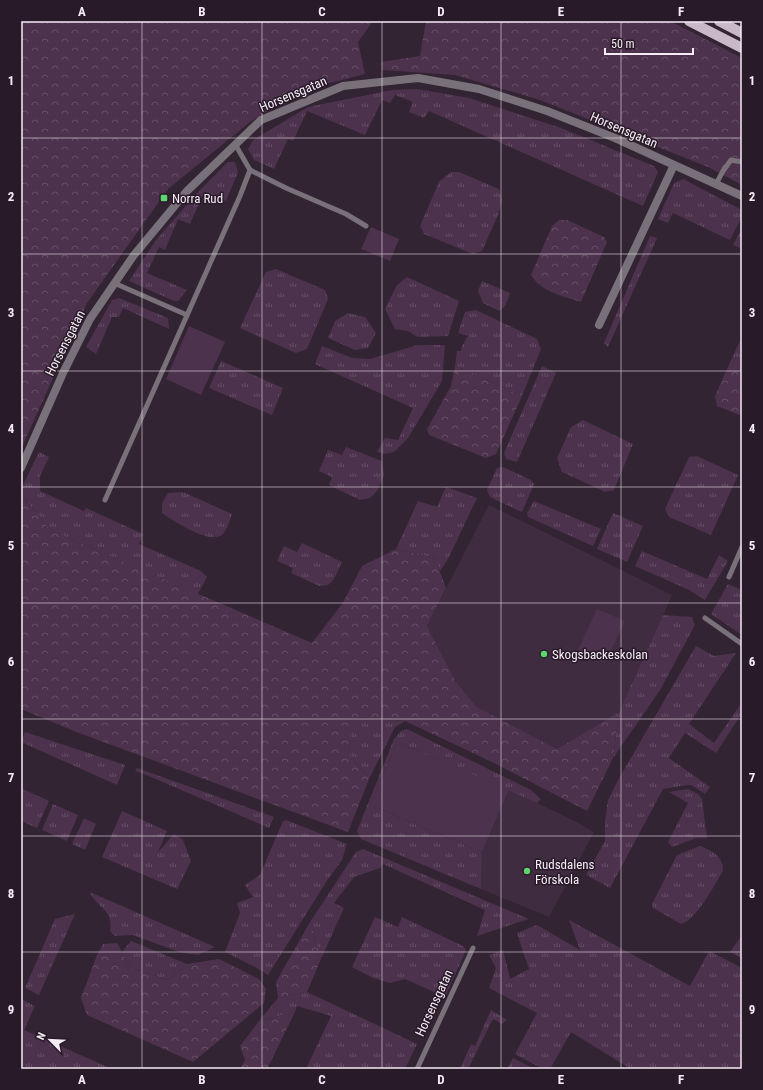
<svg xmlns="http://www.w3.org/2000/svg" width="763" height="1090" viewBox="0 0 763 1090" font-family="'Roboto Condensed',sans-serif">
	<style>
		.built { fill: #402c40 }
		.grass { fill: url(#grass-tufts) }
		.forest { fill: url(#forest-crowns) }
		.pitch { fill: #4c324c }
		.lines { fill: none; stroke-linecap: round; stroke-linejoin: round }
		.service { stroke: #797179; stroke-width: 5 }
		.minor { stroke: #797179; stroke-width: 8 }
		.primary { stroke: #c9b8c8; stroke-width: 10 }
		.grid { fill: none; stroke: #f6ecf6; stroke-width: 1; stroke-opacity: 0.55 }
		.poi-dot { fill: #5dd56d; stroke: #291a29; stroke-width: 1.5 }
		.labels { text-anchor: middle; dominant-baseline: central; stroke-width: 3; stroke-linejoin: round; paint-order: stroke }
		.street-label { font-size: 13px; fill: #f6ecf6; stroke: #291a29 }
		.poi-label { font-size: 13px; fill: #f6ecf6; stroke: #291a29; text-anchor: start }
		.neatline { fill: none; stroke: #f6ecf6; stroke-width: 1.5 }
		.grid-label { font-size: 13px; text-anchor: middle; font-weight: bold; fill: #f6ecf6 }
	</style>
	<defs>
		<pattern id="grass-tufts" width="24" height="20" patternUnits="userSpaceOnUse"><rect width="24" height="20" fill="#4c324c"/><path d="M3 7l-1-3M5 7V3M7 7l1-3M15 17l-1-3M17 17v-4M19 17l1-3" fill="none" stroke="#665066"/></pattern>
		<pattern id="forest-crowns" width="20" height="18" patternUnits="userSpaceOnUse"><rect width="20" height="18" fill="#4c324c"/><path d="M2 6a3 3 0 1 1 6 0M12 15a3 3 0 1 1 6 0" fill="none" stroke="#665066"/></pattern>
	</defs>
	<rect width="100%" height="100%" fill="#332433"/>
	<g class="built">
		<polygon points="489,505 672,595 619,712 557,749 477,707 456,682 427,626"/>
		<polygon points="509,790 577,822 594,832 549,917 481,889 482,852"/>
	</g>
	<g class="grass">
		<polygon points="417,89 469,98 561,128 654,166 658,172 643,206 429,111 424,118 409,112 413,102 395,95 390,103 382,100 365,135 307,111 293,141 288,139 274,169 254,160 248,149 253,140 308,107 392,90"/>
		<polygon points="228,162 235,162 238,172 226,201 204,192 190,224 178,219 165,250 159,247 147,273 187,290 178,301 174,301 129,281 156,240 197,193"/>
		<polygon points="451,172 459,172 499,189 502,201 498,215 482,251 473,254 424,234 420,226 439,182"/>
		<polygon points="683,179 742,210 742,216 730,240 673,213 668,223 658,219 674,183"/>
		<polygon points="742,228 742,249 733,245"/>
		<polygon points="650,236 657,238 608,347 604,343"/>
		<polygon points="276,269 325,290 328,299 307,349 296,353 240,328 266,272"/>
		<polygon points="407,277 459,301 448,336 417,337 408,331 395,329 385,309 397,285"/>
		<polygon points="482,281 510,293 505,306 499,311 483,303 478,291"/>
		<polygon points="119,298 168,318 169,329 123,308 119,317 112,317 96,354 86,347 112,300"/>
		<polygon points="476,310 537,339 541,349 522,396 455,366 457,351 461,351 462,346 468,336 458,333 465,312"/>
		<polygon points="348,313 365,317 376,333 368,348 355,350 328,338 335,321"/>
		<polygon points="742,337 742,362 732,358"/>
		<polygon points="418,345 445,345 442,381 408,438 394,452 385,454 377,452 385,438 398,440 413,408 315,364 322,346 352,358 370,359"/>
		<polygon points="221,361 283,388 272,415 209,388"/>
		<polygon points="542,366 556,373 517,462 506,459 504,453"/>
		<polygon points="583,420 633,444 614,490 605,492 562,472 557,458 571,427"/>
		<polygon points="346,447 382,461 384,475 377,491 370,498 360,500 329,485 332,477 319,471 328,450 342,455"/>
		<polygon points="39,452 49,457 40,476 40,491 84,511 86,508 143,534 139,544 201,571 207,577 198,594 50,530 21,494 21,489"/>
		<polygon points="697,456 738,475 711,535 669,517 665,509 689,457"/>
		<polygon points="503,467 531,480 534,484 522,512 490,497 487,490 497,468"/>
		<polygon points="446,487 477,498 448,559 440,571 435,558 396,549 418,501 437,507"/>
		<path d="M183,492L232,514C230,520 227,530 223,534C211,546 174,521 162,513V503L168,493Z"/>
		<polygon points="534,501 601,529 593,546 528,517 527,513"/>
		<polygon points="613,513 643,526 627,562 597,549"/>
		<polygon points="302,543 342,562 334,579 328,585 319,586 291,573 293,568 277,561 284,546 297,552"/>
		<polygon points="642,551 707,579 719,555 728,561 705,600 689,590 635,566"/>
		<polygon points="728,584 742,590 742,635 711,614"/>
		<polygon points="663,615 692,617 695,625 660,690 613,758 619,712"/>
		<polygon points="696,646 714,656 736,653 689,724 714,743 742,702 742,713 716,753 685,733 669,758 710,787 705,794 691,785 681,786 663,789 610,888 586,875 605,841 605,821 608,800 618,780"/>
		<polygon points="351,718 405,721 395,727 369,779 349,754"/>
		<polygon points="407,729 531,790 541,799 537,803 397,742 370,805 482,852 481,889 361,839 357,831 394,739 401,731"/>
		<polygon points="25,732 125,765 117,785 21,742"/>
		<polygon points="137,768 274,817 269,828 142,773 135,771"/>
		<polygon points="21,788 49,801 37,828 21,821"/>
		<polygon points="688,789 698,794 702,799 707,838 696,838 672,847 668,842 688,803 669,792"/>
		<polygon points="53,804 78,815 67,841 42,830"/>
		<polygon points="122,811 167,831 158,852 174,834 183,840 191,861 177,889 102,857"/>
		<polygon points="84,818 96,824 85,850 72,844"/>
		<polygon points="286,820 347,844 342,860 326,882 268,975 257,968 225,952 240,913 237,903 253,897 245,885 260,875 283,821"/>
		<path d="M700,846C712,851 723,855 723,871C714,885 697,920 681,924L653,908L652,904L677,855Z"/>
		<polygon points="363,849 529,919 477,936 485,910 383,864 380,868 354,877 334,903 344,908 321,959 310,922 356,852"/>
		<path d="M90,892L215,947L198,955L179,952L133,935L115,936L110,931C110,928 111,925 110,921C109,909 93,903 90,892Z"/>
		<polygon points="75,914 39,995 25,988 55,919"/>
		<polygon points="375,917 398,927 402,917 463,946 466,950 446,995 441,995 405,979 390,983 373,978 352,967"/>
		<polygon points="569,920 690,986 709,951 742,968 742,1069 631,1069 571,1032 550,1069 543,1069 515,1054 537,1013 489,988 496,968 489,955 503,950 510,979 529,969 517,933 537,925 580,950"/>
		<polygon points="742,935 742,958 730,952"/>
		<polygon points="131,941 187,964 168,980 131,968 121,952 97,955 103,944 117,943 122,952"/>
		<polygon points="307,992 417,1044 405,1069 306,1069 331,1016 297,1006 295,1012 259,1021 278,998"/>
		<polygon points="21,999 35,1006 24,1030 112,1069 28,1069 21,1065"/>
		<polygon points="491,1010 507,1020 502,1024 493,1019 468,1069 460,1069 471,1044 475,1046"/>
		<polygon points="513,1058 534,1069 507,1069"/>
	</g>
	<g class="forest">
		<polygon points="21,21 373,21 358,42 365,74 299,91 250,122 168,189 87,303 21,449"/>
		<polygon points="426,21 670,21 742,58 742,185 708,167 540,100 455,75 382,70 381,62 420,56"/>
		<path d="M559,220H567L604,237L607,242L581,302C563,296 541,292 531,275L552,226Z"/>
		<polygon points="732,358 742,362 742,416 717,406 715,396"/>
		<polygon points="455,366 522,396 496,454 486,458 429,435 427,429 451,386"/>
		<polygon points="21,494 50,530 312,643 342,604 362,566 396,549 435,558 446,588 427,626 456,682 477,707 557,749 619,712 613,758 587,811 492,762 405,721 352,718 349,754 369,779 348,832 79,733 21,709"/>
		<polygon points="310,922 321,959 307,992 278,998 276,982"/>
		<polygon points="121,952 131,968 168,980 187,964 219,959 259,979 266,989 264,1003 193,1062 87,1015 81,998 97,955"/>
		<polygon points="295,1012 267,1069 240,1069 245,1060 240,1046 259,1021"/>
	</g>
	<g class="pitch">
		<polygon points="371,227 399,239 390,261 361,249"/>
		<polygon points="189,326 225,342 201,395 166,379"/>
		<polygon points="597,609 625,621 605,663 578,650"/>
		<polygon points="397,742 509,790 482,852 370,805"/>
	</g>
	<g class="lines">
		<g class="service">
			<polyline points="250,170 286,188 346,214 366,226"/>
			<polyline points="716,184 723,171 731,160 742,162"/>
			<polyline points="114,283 187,315"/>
			<polyline points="105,500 240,196 250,170 235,144"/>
			<polyline points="729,577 742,547"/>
			<polyline points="705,618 742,644"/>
			<polyline points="417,1069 473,948"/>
		</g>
		<g class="minor">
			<polyline points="599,325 674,165"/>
			<polyline points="21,468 63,373 90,319 134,255 187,191 261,120 343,86 418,78 479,89 547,111 615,138 742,196"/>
		</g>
		<g class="primary">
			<polyline points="689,21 742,48"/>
			<polyline points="719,21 742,33"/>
		</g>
	</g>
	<path class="grid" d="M142,21V1069M262,21V1069M382,21V1069M501,21V1069M621,21V1069M21,138H742M21,254H742M21,371H742M21,487H742M21,603H742M21,719H742M21,836H742M21,952H742"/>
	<g class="poi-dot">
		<rect x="160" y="194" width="8" height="8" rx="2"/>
		<circle cx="544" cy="654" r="4"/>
		<circle cx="527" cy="871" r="4"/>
	</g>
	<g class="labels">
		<g class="street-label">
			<text transform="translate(293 94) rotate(-23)">Horsensgatan</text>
			<text transform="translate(624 130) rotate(23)">Horsensgatan</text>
			<text transform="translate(65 343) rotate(-63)">Horsensgatan</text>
			<text transform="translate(434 1003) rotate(-65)">Horsensgatan</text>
		</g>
		<g class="poi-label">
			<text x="172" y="198">Norra Rud</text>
			<text x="552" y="654">Skogsbackeskolan</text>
			<text x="535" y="864">Rudsdalens<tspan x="535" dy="15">Förskola</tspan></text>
		</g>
	</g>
	<rect width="763" height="1090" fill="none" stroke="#291a29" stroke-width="44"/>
	<g transform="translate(50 1040) rotate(294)" stroke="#291a29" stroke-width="3" paint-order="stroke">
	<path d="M0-3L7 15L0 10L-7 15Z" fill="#f6ecf6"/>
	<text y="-6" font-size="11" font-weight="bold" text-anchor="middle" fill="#f6ecf6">N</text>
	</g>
	<path d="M605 48v6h88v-6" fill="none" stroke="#f6ecf6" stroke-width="2"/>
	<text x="611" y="48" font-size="12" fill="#f6ecf6" stroke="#291a29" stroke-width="3" paint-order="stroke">50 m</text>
	<rect x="22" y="22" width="719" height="1046" class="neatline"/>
	<g class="grid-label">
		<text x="82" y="16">A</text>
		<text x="202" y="16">B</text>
		<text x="322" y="16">C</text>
		<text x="441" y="16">D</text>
		<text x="561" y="16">E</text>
		<text x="681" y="16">F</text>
		<text x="11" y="85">1</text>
		<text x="752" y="85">1</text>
		<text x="11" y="201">2</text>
		<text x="752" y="201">2</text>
		<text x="11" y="317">3</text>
		<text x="752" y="317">3</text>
		<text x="11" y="433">4</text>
		<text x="752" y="433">4</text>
		<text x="11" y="550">5</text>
		<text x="752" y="550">5</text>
		<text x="11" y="666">6</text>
		<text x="752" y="666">6</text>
		<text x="11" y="782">7</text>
		<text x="752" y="782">7</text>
		<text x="11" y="898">8</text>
		<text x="752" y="898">8</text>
		<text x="11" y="1014">9</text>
		<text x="752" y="1014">9</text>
		<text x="82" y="1084">A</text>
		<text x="202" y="1084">B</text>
		<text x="322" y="1084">C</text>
		<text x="441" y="1084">D</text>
		<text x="561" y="1084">E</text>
		<text x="681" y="1084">F</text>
	</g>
</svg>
